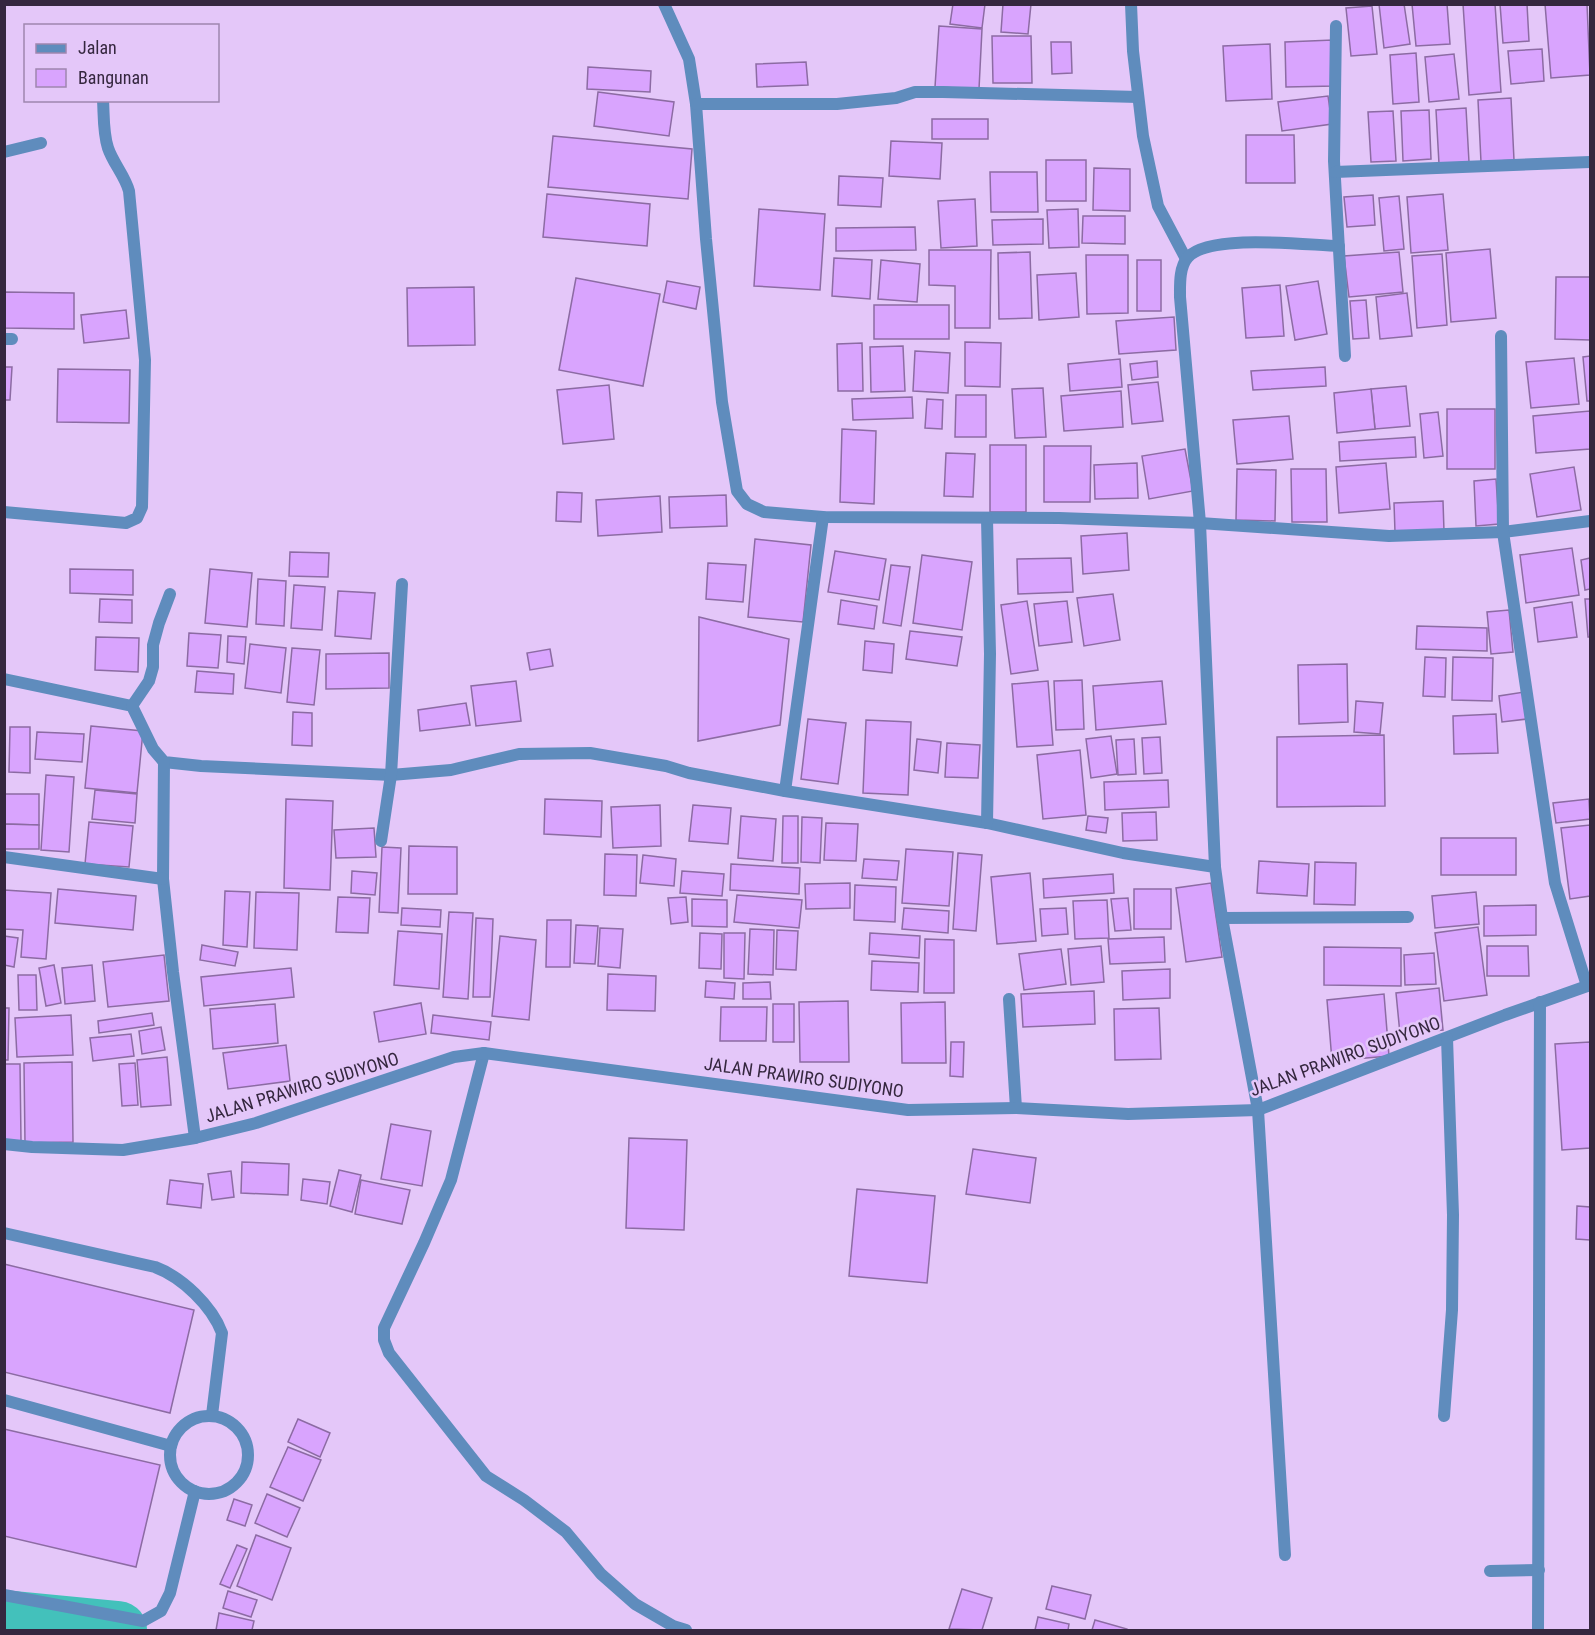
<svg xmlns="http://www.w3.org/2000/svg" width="1595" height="1635" viewBox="0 0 1595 1635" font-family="'Roboto Condensed',sans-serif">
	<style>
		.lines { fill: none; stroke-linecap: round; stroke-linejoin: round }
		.river { stroke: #43c1bb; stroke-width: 58 }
		.building { fill: #d9a4fe; stroke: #8c6ba3; stroke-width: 1.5 }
		.lane { stroke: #5f8cbd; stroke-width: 12 }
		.street { stroke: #5f8cbd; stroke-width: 12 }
		.labels { text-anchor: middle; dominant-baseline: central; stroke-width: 5; stroke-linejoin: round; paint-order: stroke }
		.street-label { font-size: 18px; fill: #35273f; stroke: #e4c7f9 }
	</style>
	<rect width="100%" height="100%" fill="#e4c7f9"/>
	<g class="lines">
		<polyline class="river" points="4,1619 118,1630"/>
	</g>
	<g class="building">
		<polygon points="953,4 985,4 982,28 950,24"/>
		<polygon points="1003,4 1031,4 1028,34 1001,32"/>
		<polygon points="1379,4 1404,4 1410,44 1384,48"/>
		<polygon points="1412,4 1447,4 1450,44 1416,46"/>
		<polygon points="1463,4 1495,4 1501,92 1469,95"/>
		<polygon points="1500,4 1527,4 1529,41 1503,43"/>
		<polygon points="1545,4 1587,4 1590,75 1551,78"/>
		<polygon points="1372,6 1377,54 1351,56 1346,8"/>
		<polygon points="939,26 982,29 979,89 935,87"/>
		<polygon points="992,36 1031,36 1032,83 993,83"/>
		<polygon points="1333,40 1335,86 1286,87 1285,42"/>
		<polygon points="1051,42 1071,42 1072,73 1052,74"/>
		<polygon points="1270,44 1272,99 1226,101 1223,46"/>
		<polygon points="1542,49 1544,81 1511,84 1508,51"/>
		<polygon points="1416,53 1419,102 1393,104 1390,55"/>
		<polygon points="1454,54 1459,99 1429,102 1425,57"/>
		<polygon points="806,62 808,85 757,87 756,64"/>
		<polygon points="588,67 651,71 650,92 587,89"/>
		<polygon points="598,92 674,102 669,136 594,126"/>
		<polygon points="1328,96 1332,124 1282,131 1278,102"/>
		<polygon points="1511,98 1514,160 1481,162 1478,100"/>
		<polygon points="1466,108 1469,162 1439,164 1436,110"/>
		<polygon points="1429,110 1431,159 1403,161 1401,111"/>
		<polygon points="1393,111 1396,161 1371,162 1368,112"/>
		<rect x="932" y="119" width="56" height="20"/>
		<polygon points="1246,135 1294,135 1295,183 1246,183"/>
		<polygon points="553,136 692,149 688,199 548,187"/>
		<polygon points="891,141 942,143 940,179 889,176"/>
		<rect x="1046" y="160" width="40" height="41"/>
		<polygon points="1094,168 1130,169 1130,211 1093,210"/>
		<polygon points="990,172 1037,172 1038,212 991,212"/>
		<polygon points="839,176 883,178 881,207 838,205"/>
		<polygon points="547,194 650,204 647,246 543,237"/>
		<polygon points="1443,194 1448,250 1411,253 1407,197"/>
		<polygon points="1373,195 1375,225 1347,227 1344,197"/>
		<polygon points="1399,196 1404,249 1384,251 1379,198"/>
		<polygon points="975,199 977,246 941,248 938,201"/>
		<polygon points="759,209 825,214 820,290 754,286"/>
		<polygon points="1078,209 1079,247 1049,248 1047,210"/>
		<polygon points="1083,216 1125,216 1125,244 1082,243"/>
		<polygon points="1043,219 1043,244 993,245 992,220"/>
		<polygon points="915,227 916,250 836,251 836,228"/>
		<polygon points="1490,249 1496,318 1451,322 1446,253"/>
		<polygon points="929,250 991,250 990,328 955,328 955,286 929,285"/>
		<polygon points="1030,252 1032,318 999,319 998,253"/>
		<polygon points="1399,252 1403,292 1349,297 1344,256"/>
		<polygon points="1442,254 1447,325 1417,328 1412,256"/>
		<polygon points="1086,255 1128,255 1128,313 1087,314"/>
		<polygon points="834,258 872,260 870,299 832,296"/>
		<polygon points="881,260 920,264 917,302 878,299"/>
		<rect x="1137" y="260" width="24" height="51"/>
		<polygon points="1076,273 1079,317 1039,320 1037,275"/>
		<polygon points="1556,277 1590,277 1590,340 1555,339"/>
		<polygon points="576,278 660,294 643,386 559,370"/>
		<polygon points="667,281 700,287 696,309 663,302"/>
		<polygon points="1318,281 1327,334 1295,340 1286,286"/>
		<polygon points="1280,285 1284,336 1246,338 1242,288"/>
		<polygon points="474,287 475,345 408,346 407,288"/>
		<polygon points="4,292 74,293 74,329 4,328"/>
		<polygon points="1407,293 1412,336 1380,339 1376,297"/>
		<polygon points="1366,300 1369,338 1353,339 1350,301"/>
		<rect x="874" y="305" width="75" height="34"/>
		<polygon points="126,310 129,338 84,343 81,315"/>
		<polygon points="1174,317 1176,350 1119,354 1116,321"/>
		<polygon points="965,342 1001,343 1000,387 965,386"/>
		<polygon points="862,343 863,391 838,391 837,344"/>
		<polygon points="903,346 905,391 871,392 870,347"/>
		<polygon points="915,351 950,353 948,393 913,391"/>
		<polygon points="1590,356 1590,401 1587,401 1583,357"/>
		<polygon points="1574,358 1579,404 1531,408 1526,362"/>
		<polygon points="1120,359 1122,387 1070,391 1068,364"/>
		<polygon points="1157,361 1158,377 1132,380 1130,364"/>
		<polygon points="4,367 12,367 10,400 4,400"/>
		<polygon points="1325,367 1326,386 1253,390 1251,371"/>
		<polygon points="58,369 130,370 129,423 57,422"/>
		<polygon points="1158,382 1163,421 1132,424 1128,385"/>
		<polygon points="609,385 614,439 563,444 557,390"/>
		<polygon points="1406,386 1410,426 1375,429 1371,389"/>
		<polygon points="1043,388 1046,437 1015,438 1012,389"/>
		<polygon points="1371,389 1375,429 1337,433 1334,393"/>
		<polygon points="1121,391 1123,427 1064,431 1061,396"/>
		<polygon points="956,395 986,395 986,437 955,437"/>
		<polygon points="912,397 913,418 853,420 852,399"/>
		<polygon points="927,399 943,400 942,429 925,428"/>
		<rect x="1447" y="409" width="48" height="60"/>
		<polygon points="1590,411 1590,449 1536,453 1533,416"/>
		<polygon points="1438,412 1443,456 1424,458 1420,414"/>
		<polygon points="1289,416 1293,459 1237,464 1233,420"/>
		<polygon points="842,429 876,431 874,504 840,502"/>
		<polygon points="1415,437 1416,457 1340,461 1339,442"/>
		<rect x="990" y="445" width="36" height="67"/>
		<polygon points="1044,446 1091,446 1090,502 1044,502"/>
		<polygon points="1185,449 1193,491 1149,499 1142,456"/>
		<polygon points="946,453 975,454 973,497 944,496"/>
		<polygon points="1137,463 1138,498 1095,499 1094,465"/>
		<polygon points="1386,463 1390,509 1339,513 1336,467"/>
		<polygon points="1574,467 1581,510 1537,517 1530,474"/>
		<polygon points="1237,469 1276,470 1275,521 1236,520"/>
		<polygon points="1291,469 1326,469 1327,522 1292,522"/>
		<polygon points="1496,479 1499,524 1476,526 1474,481"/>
		<polygon points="557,492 582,493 581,522 556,521"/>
		<polygon points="726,495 727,526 670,528 669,497"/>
		<polygon points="660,496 662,532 598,536 596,500"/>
		<polygon points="1443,501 1444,531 1395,532 1394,503"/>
		<polygon points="1127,533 1129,570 1083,574 1081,536"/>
		<polygon points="755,539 811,545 803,622 748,617"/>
		<polygon points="1572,548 1579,595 1526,603 1520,555"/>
		<polygon points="835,551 886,559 879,600 828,592"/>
		<polygon points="290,552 329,553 328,577 289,576"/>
		<polygon points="922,555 972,562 962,630 913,623"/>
		<polygon points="1071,558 1073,592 1018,594 1017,559"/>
		<polygon points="1590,558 1590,589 1585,590 1581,560"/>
		<polygon points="708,563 746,565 743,602 706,599"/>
		<polygon points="891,565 910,567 901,626 883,623"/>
		<polygon points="70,569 133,570 133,595 70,593"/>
		<polygon points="210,569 252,573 247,627 205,623"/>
		<polygon points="258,579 286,581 284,626 256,624"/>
		<polygon points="294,585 325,587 322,630 291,628"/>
		<polygon points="338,591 375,593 371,639 335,636"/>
		<polygon points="1113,594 1120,640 1084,646 1077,598"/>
		<polygon points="100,599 132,600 132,623 99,622"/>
		<polygon points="1585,599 1590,599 1590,637 1588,637"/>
		<polygon points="841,600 877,606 874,629 838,624"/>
		<polygon points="1027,601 1038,670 1011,674 1001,605"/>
		<polygon points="1067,601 1072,642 1039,646 1034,604"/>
		<polygon points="1572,602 1577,637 1538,642 1534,608"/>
		<polygon points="1509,610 1513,652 1491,654 1487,612"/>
		<polygon points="699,617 789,639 780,725 698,741"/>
		<polygon points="1417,626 1487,628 1487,651 1416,649"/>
		<polygon points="910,631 962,637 957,666 906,659"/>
		<polygon points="189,633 221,635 218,668 187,666"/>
		<polygon points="228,636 246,637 244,664 227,662"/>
		<polygon points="96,637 139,638 138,672 95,670"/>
		<polygon points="865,641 894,644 892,673 863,670"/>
		<polygon points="250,644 286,648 281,693 245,688"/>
		<polygon points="292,648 320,650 314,705 287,702"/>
		<polygon points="550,649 553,666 530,670 527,653"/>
		<polygon points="389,653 389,688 326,689 326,654"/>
		<polygon points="1425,657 1446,658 1445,697 1423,696"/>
		<polygon points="1453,657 1493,658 1492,701 1452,700"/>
		<polygon points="1347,664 1348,722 1299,724 1298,665"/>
		<polygon points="197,671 234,674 233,694 195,692"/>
		<polygon points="1082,680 1084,729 1056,730 1054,681"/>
		<polygon points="516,681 521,721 476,726 471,686"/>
		<polygon points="1048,681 1053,745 1017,747 1012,684"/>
		<polygon points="1162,681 1166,724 1096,730 1093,686"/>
		<polygon points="1524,692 1527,719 1502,722 1499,696"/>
		<polygon points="1356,701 1383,703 1380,734 1354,732"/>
		<polygon points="466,703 470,725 420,731 418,710"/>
		<polygon points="293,712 312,713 312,746 292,745"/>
		<polygon points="1496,714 1498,753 1454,754 1453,716"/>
		<polygon points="808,719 846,723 838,784 801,779"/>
		<polygon points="866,720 911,722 908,795 863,793"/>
		<polygon points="91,726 143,731 137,793 85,788"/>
		<polygon points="10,727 30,727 30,773 9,772"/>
		<polygon points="37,732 84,734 82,762 35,759"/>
		<polygon points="1384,735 1385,806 1277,807 1277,737"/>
		<polygon points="1111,736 1117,774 1091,778 1086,739"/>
		<polygon points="1160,737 1162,773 1144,774 1142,738"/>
		<polygon points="917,739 941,742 938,773 914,770"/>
		<polygon points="1134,739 1136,774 1118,775 1116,740"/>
		<polygon points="947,743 980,745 978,778 945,777"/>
		<polygon points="1080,750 1086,815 1043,819 1037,755"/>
		<polygon points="46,775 74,777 69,852 41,850"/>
		<polygon points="1168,780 1169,807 1105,810 1104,782"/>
		<polygon points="95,790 137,794 135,823 92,819"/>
		<polygon points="4,794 39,794 39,825 4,824"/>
		<polygon points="286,799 333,801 330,890 284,888"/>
		<polygon points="545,799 602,801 601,837 544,834"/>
		<polygon points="1589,799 1590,819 1556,823 1553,803"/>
		<polygon points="660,805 661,846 613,848 611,807"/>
		<polygon points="693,805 731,808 728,844 689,841"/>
		<polygon points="1156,812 1157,840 1123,841 1122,813"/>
		<polygon points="741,816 776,819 773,861 738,858"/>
		<polygon points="783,816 798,816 798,863 782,863"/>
		<polygon points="1088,816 1108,818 1106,833 1086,830"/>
		<polygon points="802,817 822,818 820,863 801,862"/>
		<polygon points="89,822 133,826 129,867 85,864"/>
		<polygon points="826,823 858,824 856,861 824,860"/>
		<polygon points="4,824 39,825 39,849 4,849"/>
		<polygon points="1590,825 1590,896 1570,899 1561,828"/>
		<polygon points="374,828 376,857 336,858 334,830"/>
		<rect x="1441" y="838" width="75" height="37"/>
		<polygon points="409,846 457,847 457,894 408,894"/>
		<polygon points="382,847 401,848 398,913 379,912"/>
		<polygon points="906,849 953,852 949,906 902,903"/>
		<polygon points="958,853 982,855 976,931 953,929"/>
		<polygon points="605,854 637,855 636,896 604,895"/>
		<polygon points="643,855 676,859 674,886 640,883"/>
		<polygon points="864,859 899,861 897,880 862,878"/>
		<polygon points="1259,861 1309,864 1307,896 1257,893"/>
		<polygon points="1315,862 1356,863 1355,905 1314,904"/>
		<polygon points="731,864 800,868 799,894 730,890"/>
		<polygon points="352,871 377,873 375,895 351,893"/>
		<polygon points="682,871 724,874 722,896 680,893"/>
		<polygon points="1030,873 1036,941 997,944 991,877"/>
		<polygon points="1113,874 1114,893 1044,898 1043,879"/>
		<polygon points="850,883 850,908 806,909 805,884"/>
		<polygon points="1211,883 1222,957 1186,962 1176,888"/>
		<polygon points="855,885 896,887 895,922 854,920"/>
		<polygon points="58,889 136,896 133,930 55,923"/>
		<rect x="1134" y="889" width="37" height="40"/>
		<polygon points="4,890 51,893 46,959 21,957 23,930 4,929"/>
		<polygon points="225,891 250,892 247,947 223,945"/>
		<polygon points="256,892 299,893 297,950 254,948"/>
		<polygon points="1476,892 1479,924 1435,928 1432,896"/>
		<polygon points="737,895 802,900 799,928 734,922"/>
		<polygon points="338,897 370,898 368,933 336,932"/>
		<polygon points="686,897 688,922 671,924 668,898"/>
		<polygon points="1128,898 1131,930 1115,931 1111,899"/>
		<polygon points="692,899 727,900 727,927 692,926"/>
		<polygon points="1107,900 1109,938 1075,939 1073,901"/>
		<polygon points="1536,905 1536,935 1484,936 1484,906"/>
		<polygon points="402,908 441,910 440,927 401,925"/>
		<polygon points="904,908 949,911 948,933 902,929"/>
		<polygon points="1066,908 1068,934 1042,936 1040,909"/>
		<polygon points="449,912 473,913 468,999 443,997"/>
		<polygon points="476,918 493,919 490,997 473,997"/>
		<polygon points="547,920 571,920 570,967 546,967"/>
		<polygon points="576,925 598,926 595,964 574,963"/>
		<polygon points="1478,927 1487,995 1444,1001 1435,933"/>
		<polygon points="600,928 623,929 620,968 598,966"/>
		<polygon points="750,929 774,930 773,975 748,974"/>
		<polygon points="777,930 798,931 796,970 776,969"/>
		<polygon points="398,931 442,934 439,989 394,985"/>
		<polygon points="700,933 722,934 721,969 699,968"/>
		<polygon points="724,933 745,933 744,979 724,978"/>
		<polygon points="870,933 920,936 919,958 869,954"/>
		<polygon points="4,936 18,938 14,967 4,965"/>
		<polygon points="500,936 536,940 529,1020 492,1016"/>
		<polygon points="1164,937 1165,962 1110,964 1108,939"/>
		<polygon points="925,939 954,940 954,993 924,993"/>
		<polygon points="202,945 238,952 235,966 200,960"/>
		<polygon points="1101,946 1104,982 1071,985 1068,949"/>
		<polygon points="1487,946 1528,946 1529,976 1487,976"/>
		<polygon points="1324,947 1401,948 1401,986 1324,985"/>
		<polygon points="1061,949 1066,984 1024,990 1019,954"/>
		<polygon points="1434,953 1436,984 1405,985 1404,955"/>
		<polygon points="164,955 169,1001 108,1007 103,962"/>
		<polygon points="872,961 919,963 918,992 871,990"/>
		<polygon points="54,965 61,1003 46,1006 39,968"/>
		<polygon points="92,965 95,1001 65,1004 62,968"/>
		<polygon points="291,968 294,997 204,1006 201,977"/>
		<polygon points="1170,969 1170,998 1123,1000 1122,971"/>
		<polygon points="608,974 656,976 655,1011 607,1010"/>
		<polygon points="18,975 36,975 37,1010 19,1010"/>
		<polygon points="706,981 735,983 734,999 705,997"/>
		<polygon points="770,982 771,999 743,999 743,983"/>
		<polygon points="1439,988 1443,1030 1400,1034 1396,993"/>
		<polygon points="1094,991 1095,1024 1023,1027 1021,994"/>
		<polygon points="1384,994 1389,1056 1332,1061 1327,1000"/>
		<polygon points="848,1001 849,1062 800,1062 799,1002"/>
		<polygon points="945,1002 946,1063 902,1063 901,1003"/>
		<polygon points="421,1003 426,1034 379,1042 374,1012"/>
		<polygon points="275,1004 278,1043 213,1049 210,1009"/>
		<rect x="773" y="1004" width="21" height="38"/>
		<polygon points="721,1007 767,1007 766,1041 720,1041"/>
		<polygon points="4,1008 9,1008 8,1060 4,1060"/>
		<polygon points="1159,1008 1161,1059 1115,1060 1114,1009"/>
		<polygon points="152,1013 154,1025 99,1033 98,1021"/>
		<polygon points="71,1015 73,1055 17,1057 15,1018"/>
		<polygon points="433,1015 491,1022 489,1040 431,1033"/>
		<polygon points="161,1027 165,1050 142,1054 139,1031"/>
		<polygon points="131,1034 134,1056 93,1061 90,1038"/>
		<polygon points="951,1042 964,1042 963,1077 950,1076"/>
		<polygon points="1590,1042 1590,1148 1562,1150 1555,1044"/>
		<polygon points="286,1045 290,1081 228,1089 223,1053"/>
		<polygon points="167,1057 171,1105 141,1107 137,1060"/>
		<polygon points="72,1062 73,1142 25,1143 24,1063"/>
		<polygon points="135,1063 138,1105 122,1106 119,1064"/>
		<polygon points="4,1064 20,1064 21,1141 4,1141"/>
		<polygon points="391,1124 431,1131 422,1186 381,1179"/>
		<polygon points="629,1138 687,1140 684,1230 626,1228"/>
		<polygon points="973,1149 1036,1158 1030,1203 966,1194"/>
		<polygon points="242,1162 289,1164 288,1195 241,1193"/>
		<polygon points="339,1170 361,1175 352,1212 330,1206"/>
		<polygon points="231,1171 234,1197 212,1200 208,1174"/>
		<polygon points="303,1179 330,1182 327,1204 301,1200"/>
		<polygon points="170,1180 203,1184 201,1208 167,1204"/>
		<polygon points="361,1180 410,1190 402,1224 355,1214"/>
		<polygon points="857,1189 935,1196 927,1283 849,1276"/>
		<polygon points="1577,1206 1590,1207 1590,1240 1576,1239"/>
		<polygon points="4,1264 194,1310 170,1413 4,1372"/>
		<polygon points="298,1419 330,1433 320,1457 288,1442"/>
		<polygon points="4,1429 160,1465 136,1567 4,1536"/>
		<polygon points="288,1447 321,1460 303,1501 270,1487"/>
		<polygon points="267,1494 300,1508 287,1537 255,1523"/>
		<polygon points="234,1499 252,1505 245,1526 227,1520"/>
		<polygon points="256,1535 291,1548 272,1600 237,1586"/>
		<polygon points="237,1545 247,1549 230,1588 220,1584"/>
		<polygon points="1052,1586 1091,1595 1085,1619 1046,1609"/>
		<polygon points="962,1589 992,1598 982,1630 949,1629"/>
		<polygon points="228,1591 257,1600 251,1617 223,1608"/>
		<polygon points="219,1613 254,1621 252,1630 216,1630"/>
		<polygon points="1038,1617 1069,1624 1068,1630 1035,1630"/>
		<polygon points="1095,1620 1127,1629 1127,1630 1092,1630"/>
	</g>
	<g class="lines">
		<g class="lane">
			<path d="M4,1233L155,1267C182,1277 212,1306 222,1333L212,1415"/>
			<polyline points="4,1400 171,1446"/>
			<circle cx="209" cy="1455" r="39"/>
			<polyline points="4,1595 143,1621 161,1611 170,1593 195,1491"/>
		</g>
		<g class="street">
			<polyline points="664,4 689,59 696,104 706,239 722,402 737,491 747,504 764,512 823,517 1059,518 1200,523 1389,536 1503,532 1590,521"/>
			<polyline points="1131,4 1133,51 1143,136 1158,206 1186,259"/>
			<polyline points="1336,26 1334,161 1345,356"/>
			<polyline points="696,104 837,104 896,98 915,92 943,92 1138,97"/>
			<polyline points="4,152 41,143"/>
			<polyline points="1335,172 1590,162"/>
			<polyline points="1501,336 1503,532 1555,883 1587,986"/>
			<polyline points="4,339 12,339"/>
			<path d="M4,512L126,523L137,518L142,507L145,360L129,191C125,176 113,163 108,148C103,133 104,116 103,100"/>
			<polyline points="4,679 132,706 153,749 164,762 201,766 391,775 451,770 519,754 590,753 666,766 689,773 785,791 987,823 1123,853 1215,867 1222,918 1258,1110 1285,1555"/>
			<polyline points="132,706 149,681 153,667 153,645 159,623 170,594"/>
			<polyline points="164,762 163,879 173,972 195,1138"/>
			<polyline points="785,791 823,517"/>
			<polyline points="987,823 990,654 987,519"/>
			<polyline points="381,841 391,775 402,584"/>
			<polyline points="4,857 163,879"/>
			<path d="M1215,867L1200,523L1180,297C1180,285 1179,267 1188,257C1211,233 1305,245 1339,246"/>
			<polyline points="1222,918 1408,917"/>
			<polyline points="1009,999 1016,1108"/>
			<polyline points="484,1053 451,1180 424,1243 384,1328 384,1340 389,1353 486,1476 524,1500 566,1532 601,1574 635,1604 673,1626 686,1630"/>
			<polyline points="4,1144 32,1147 123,1150 195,1138 256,1123 454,1057 484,1053 908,1110 1016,1108 1128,1114 1258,1110 1505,1015 1590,985"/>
			<polyline points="1444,1416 1452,1310 1453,1215 1447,1038"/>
			<polyline points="1490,1571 1539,1570"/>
			<polyline points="1538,1630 1540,1002"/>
		</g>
	</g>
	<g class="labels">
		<g class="street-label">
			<text transform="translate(1345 1056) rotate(-20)">JALAN PRAWIRO SUDIYONO</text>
			<text transform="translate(804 1077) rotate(8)">JALAN PRAWIRO SUDIYONO</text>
			<text transform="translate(302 1087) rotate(-17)">JALAN PRAWIRO SUDIYONO</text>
		</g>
	</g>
	<rect width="1595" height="1635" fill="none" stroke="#35273f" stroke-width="12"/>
	<rect x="24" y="24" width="195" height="78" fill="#e4c7f9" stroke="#9e87af" stroke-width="1.5"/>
	<rect x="36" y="44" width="30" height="9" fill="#5f8cbd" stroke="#9e87af" stroke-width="1.5"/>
	<text x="78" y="54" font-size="18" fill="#35273f">Jalan</text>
	<rect x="36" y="69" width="30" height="18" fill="#d9a4fe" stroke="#9e87af" stroke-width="1.5"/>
	<text x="78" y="84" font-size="18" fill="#35273f">Bangunan</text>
</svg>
